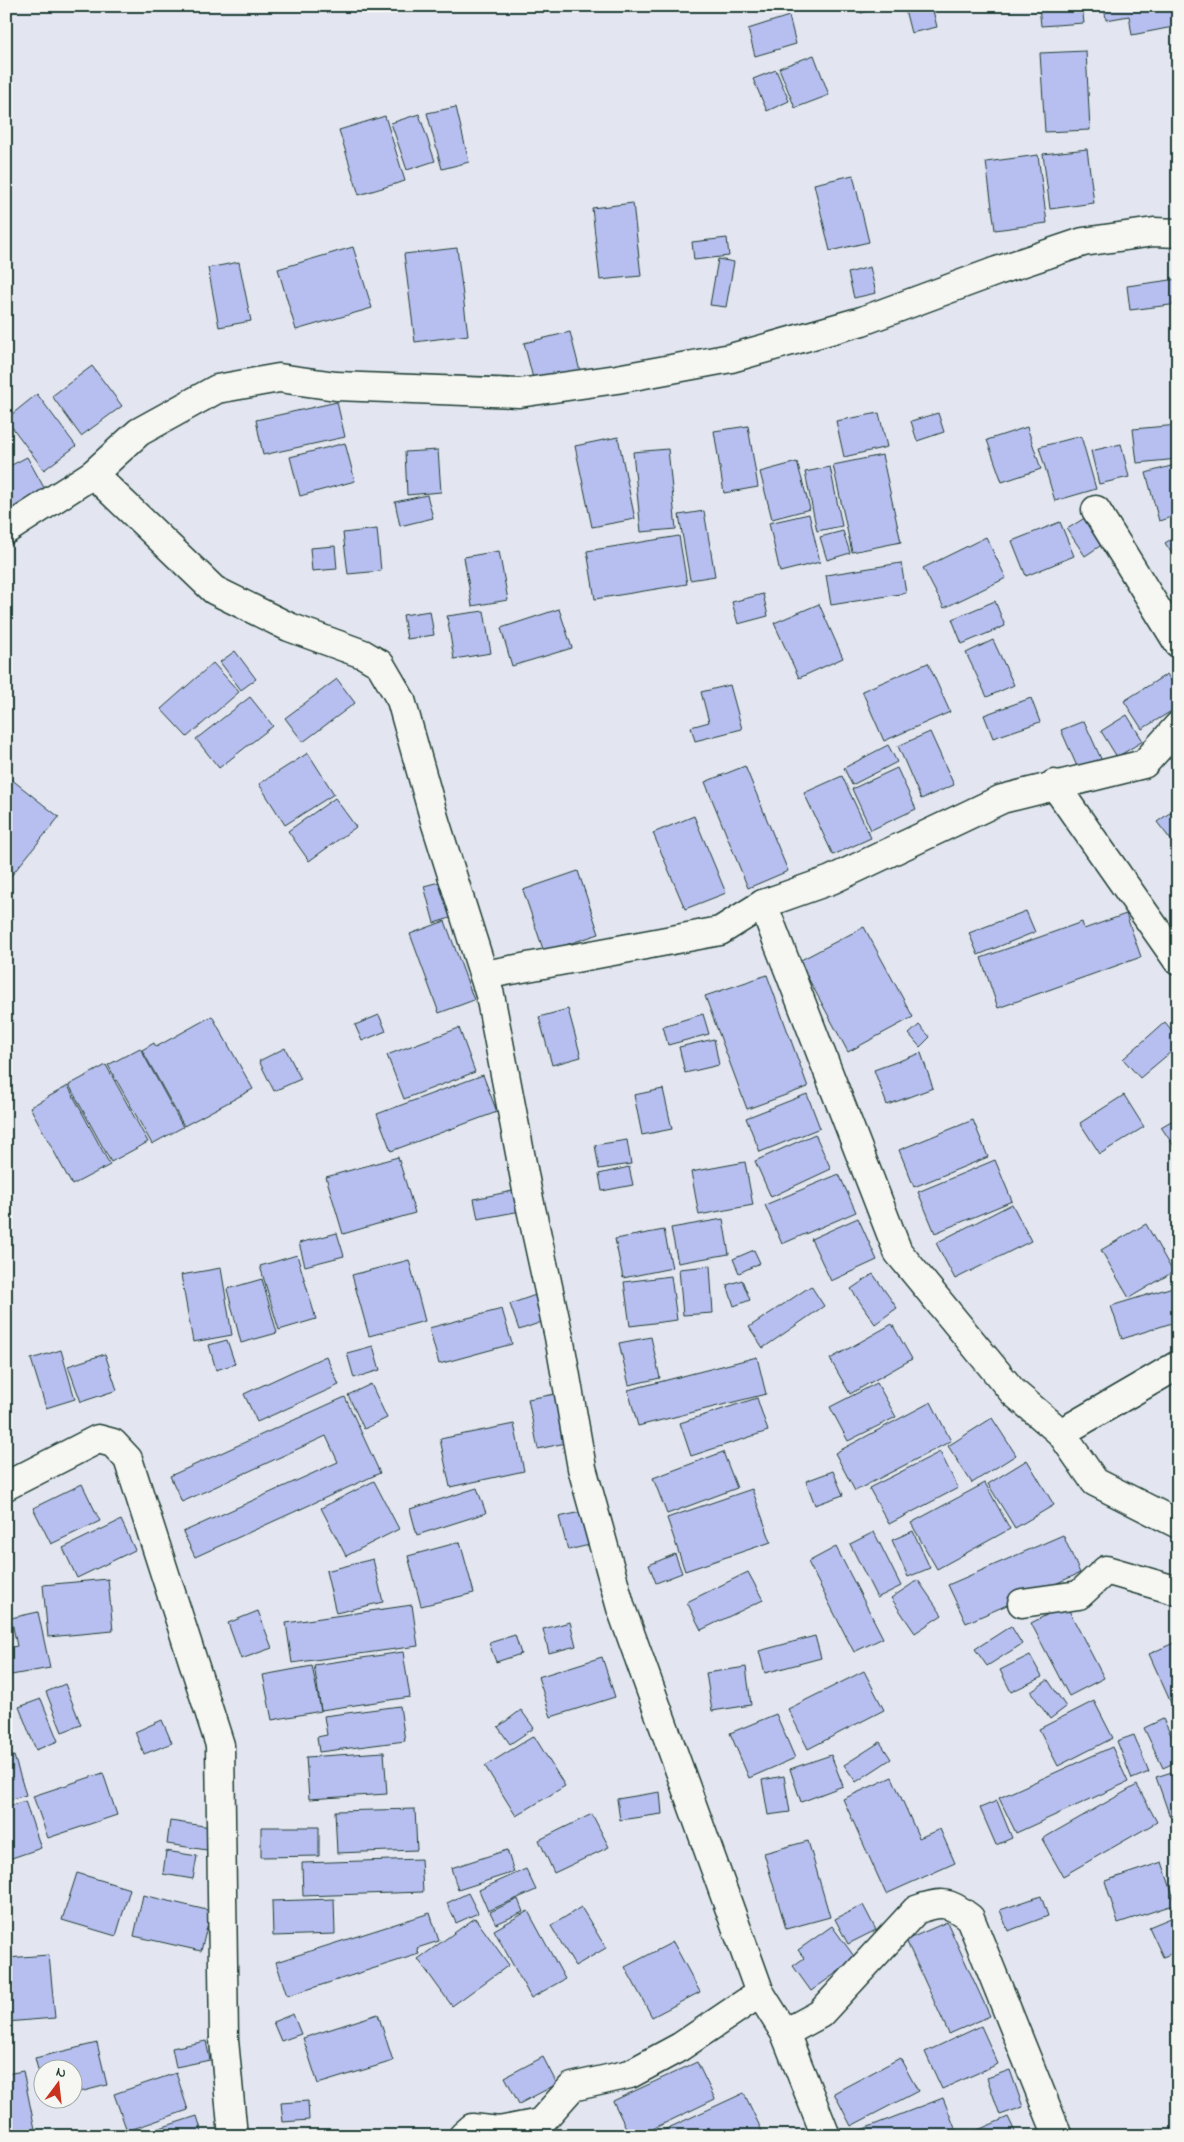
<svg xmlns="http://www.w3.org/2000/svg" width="1184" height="2142" viewBox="0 0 1184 2142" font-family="'Indie Flower',sans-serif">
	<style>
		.building { fill: #b7bff0; stroke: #1f3d34 }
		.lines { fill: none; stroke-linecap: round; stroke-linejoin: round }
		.minor-casing { stroke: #1f3d34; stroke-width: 31 }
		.minor { stroke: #f6f6f2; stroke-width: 28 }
	</style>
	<rect width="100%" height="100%" fill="#e3e6f1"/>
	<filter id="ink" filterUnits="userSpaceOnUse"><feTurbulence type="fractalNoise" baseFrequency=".02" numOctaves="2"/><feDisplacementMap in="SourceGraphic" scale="10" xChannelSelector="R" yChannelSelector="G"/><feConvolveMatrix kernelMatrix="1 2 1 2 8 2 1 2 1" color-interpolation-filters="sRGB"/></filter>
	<g filter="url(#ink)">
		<g class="building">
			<polygon points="859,6 880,6 881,7 861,13"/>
			<polygon points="904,6 932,6 937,27 911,33"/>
			<polygon points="1039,6 1082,6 1084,23 1041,26"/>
			<polygon points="1104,6 1178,6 1178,26 1132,35 1129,16 1106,20"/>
			<polygon points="789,16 796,44 755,56 748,29"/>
			<polygon points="1086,51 1090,130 1045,132 1040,53"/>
			<polygon points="814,55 829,95 795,108 779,68"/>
			<polygon points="776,70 789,101 767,111 753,79"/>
			<polygon points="456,107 469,162 442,169 427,113"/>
			<polygon points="419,114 435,161 407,170 391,123"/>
			<polygon points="385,116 405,181 359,195 339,130"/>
			<polygon points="1087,149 1094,203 1050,209 1043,154"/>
			<polygon points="1038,155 1047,223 995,230 986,162"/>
			<polygon points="853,175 869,242 830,251 814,184"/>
			<polygon points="633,203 641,276 600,280 592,208"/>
			<polygon points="727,238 729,256 694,260 692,242"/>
			<polygon points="353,247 372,308 296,330 278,269"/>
			<polygon points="457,248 468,335 415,342 404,254"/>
			<polygon points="718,259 734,262 726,307 710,305"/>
			<polygon points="239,262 251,321 219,327 208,268"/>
			<polygon points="870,267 876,293 854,298 848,273"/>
			<polygon points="1178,279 1178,304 1130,310 1127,286"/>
			<polygon points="570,332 581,375 535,386 524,343"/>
			<polygon points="92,366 122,406 81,436 52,396"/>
			<polygon points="37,394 76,446 44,470 6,419"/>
			<polygon points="337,402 345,437 263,455 256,420"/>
			<polygon points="879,413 887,447 844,457 836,421"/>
			<polygon points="938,413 944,432 917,441 911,421"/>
			<polygon points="1178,425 1178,459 1137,463 1133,429"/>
			<polygon points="748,426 758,487 724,493 714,431"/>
			<polygon points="1027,427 1041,469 1002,482 987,440"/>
			<polygon points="1081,436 1096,489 1055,501 1039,447"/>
			<polygon points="618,437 635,519 592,527 575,446"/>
			<polygon points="345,443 355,481 300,496 290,457"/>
			<polygon points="1121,444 1129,477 1099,484 1091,451"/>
			<polygon points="668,449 676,529 641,532 633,452"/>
			<polygon points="438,450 441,492 407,495 405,452"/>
			<polygon points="882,455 901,542 852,552 833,465"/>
			<polygon points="27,457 47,493 6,514 6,468"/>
			<polygon points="797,462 810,509 772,519 760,472"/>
			<polygon points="1178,464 1178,515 1159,521 1146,473"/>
			<polygon points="830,467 842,526 817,531 805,472"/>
			<polygon points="427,495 433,518 400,526 395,502"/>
			<polygon points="704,511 715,576 690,580 679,515"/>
			<polygon points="809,514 820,562 780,572 769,523"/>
			<polygon points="1091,514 1109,540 1085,556 1067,529"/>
			<polygon points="1060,522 1074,556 1026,576 1012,541"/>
			<polygon points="377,529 381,571 348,574 343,533"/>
			<polygon points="843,531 850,553 827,560 820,537"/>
			<polygon points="1178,535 1178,563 1165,543"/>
			<polygon points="679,536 687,584 595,599 587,551"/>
			<polygon points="986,537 1006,578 944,608 923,568"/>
			<polygon points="335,546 337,569 312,571 310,548"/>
			<polygon points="499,551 508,600 472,606 464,557"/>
			<polygon points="901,563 906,593 831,605 826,575"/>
			<polygon points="763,594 768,616 738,624 732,602"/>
			<polygon points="995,601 1005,626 962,644 952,619"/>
			<polygon points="819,604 843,658 799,678 774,623"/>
			<polygon points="559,609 572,648 512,666 501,628"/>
			<polygon points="430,611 434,635 407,639 403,615"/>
			<polygon points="484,611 491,653 454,659 447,616"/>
			<polygon points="993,640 1014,685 987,697 966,653"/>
			<polygon points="235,651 256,679 241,690 220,662"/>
			<polygon points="213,663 239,692 187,737 161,709"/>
			<polygon points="928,663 950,712 884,741 862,691"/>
			<polygon points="1167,674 1178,691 1178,707 1142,729 1124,701"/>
			<polygon points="337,679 355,703 303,742 285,718"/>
			<polygon points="730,685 742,729 695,741 691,727 709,722 701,692"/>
			<polygon points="250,697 273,726 219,768 196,739"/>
			<polygon points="1031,698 1040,722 993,738 984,715"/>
			<polygon points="1127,715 1143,741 1117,757 1101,731"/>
			<polygon points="1084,721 1102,761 1079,771 1061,730"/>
			<polygon points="930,732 954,785 921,799 898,746"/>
			<polygon points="6,743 12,747 6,755"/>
			<polygon points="888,745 897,762 852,785 844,768"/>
			<polygon points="308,753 334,794 285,825 259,784"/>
			<polygon points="745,766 788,871 748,888 705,782"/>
			<polygon points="897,768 916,809 871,830 852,789"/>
			<polygon points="6,775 59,817 6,882"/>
			<polygon points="842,776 871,838 833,855 804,793"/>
			<polygon points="335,798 356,827 309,861 288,831"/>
			<polygon points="1178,807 1178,849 1157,822"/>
			<polygon points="694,816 726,893 685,909 653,833"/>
			<polygon points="578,871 599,934 544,952 523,890"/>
			<polygon points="447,880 457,916 434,923 424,886"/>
			<polygon points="1026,911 1035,932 978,955 969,933"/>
			<polygon points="1126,914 1141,957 998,1008 981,958 1082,922 1084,929"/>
			<polygon points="445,921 474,1000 439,1013 410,934"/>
			<polygon points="864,927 913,1017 848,1052 799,961"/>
			<polygon points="767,975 808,1087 747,1109 705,996"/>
			<polygon points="568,1009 581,1057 552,1065 539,1017"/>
			<polygon points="703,1014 709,1034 668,1045 663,1026"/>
			<polygon points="379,1015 386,1031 362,1041 355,1025"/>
			<polygon points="212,1016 253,1089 184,1126 142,1050 154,1043 156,1047"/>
			<polygon points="1165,1022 1178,1038 1178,1046 1140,1078 1123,1059"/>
			<polygon points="919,1025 930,1037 920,1047 909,1034"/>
			<polygon points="459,1028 475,1072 404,1099 387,1055"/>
			<polygon points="714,1039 719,1065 685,1073 679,1047"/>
			<polygon points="140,1048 183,1127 152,1144 108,1065"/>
			<polygon points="285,1048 301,1079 274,1091 259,1061"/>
			<polygon points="921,1053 933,1088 887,1105 874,1070"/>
			<polygon points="106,1065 148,1142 111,1162 69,1085"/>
			<polygon points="483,1075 497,1112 391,1151 377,1114"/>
			<polygon points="68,1086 110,1165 72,1185 30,1107"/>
			<polygon points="663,1089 672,1129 642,1135 634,1095"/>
			<polygon points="807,1094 820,1128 760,1152 746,1118"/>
			<polygon points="1124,1095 1144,1127 1100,1154 1080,1123"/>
			<polygon points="1178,1117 1178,1152 1161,1127"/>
			<polygon points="973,1120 988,1157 914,1187 899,1150"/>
			<polygon points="815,1134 831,1169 771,1197 755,1161"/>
			<polygon points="627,1140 631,1164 599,1169 595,1145"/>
			<polygon points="398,1157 415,1213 343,1234 326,1177"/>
			<polygon points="995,1160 1012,1201 935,1233 918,1192"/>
			<polygon points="745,1162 753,1205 699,1215 691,1172"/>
			<polygon points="629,1167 633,1185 602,1191 599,1174"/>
			<polygon points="839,1174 856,1212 782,1244 765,1205"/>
			<polygon points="522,1189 526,1210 478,1219 474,1199"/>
			<polygon points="1012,1204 1031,1241 955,1279 936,1243"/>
			<polygon points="858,1218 877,1260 831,1281 811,1239"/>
			<polygon points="723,1219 729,1254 678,1263 671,1228"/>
			<polygon points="1146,1224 1173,1272 1129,1298 1101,1250"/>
			<polygon points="664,1230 672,1268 623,1278 615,1239"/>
			<polygon points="337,1233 344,1256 305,1266 299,1243"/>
			<polygon points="754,1250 760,1263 739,1273 733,1259"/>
			<polygon points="297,1255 316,1319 279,1330 260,1266"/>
			<polygon points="409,1260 425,1321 369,1336 352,1275"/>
			<polygon points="710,1266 713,1313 683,1315 679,1269"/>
			<polygon points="221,1268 232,1335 193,1342 181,1275"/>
			<polygon points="873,1274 897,1308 875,1324 851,1289"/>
			<polygon points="671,1276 677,1320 630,1326 624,1282"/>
			<polygon points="262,1279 277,1333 241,1343 227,1289"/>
			<polygon points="742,1280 750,1300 734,1306 727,1285"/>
			<polygon points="811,1286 824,1306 763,1348 749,1327"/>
			<polygon points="1176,1286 1178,1321 1122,1339 1111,1306"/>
			<polygon points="544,1292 553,1318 519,1330 510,1304"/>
			<polygon points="502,1309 512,1344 439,1364 429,1328"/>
			<polygon points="892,1324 912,1359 850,1394 830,1359"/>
			<polygon points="651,1337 660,1378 629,1385 619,1343"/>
			<polygon points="227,1340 235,1364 216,1370 209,1345"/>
			<polygon points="373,1346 380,1370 354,1378 347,1353"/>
			<polygon points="61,1350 75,1399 46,1408 31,1359"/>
			<polygon points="105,1354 117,1390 81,1402 68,1366"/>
			<polygon points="326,1356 339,1385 257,1422 244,1394"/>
			<polygon points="757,1357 766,1394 638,1426 628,1390"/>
			<polygon points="877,1383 896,1417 848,1441 830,1407"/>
			<polygon points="371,1384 387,1418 364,1429 348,1395"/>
			<polygon points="561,1393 570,1442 538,1449 528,1399"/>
			<polygon points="345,1397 380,1473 195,1557 183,1532 338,1462 326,1436 182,1502 170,1476"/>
			<polygon points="757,1398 768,1431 691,1456 680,1423"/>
			<polygon points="931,1402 951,1441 855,1491 835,1453"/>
			<polygon points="992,1418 1016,1455 972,1483 948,1446"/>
			<polygon points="514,1424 524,1471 450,1487 440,1439"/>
			<polygon points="723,1452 737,1488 667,1514 653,1478"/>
			<polygon points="940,1452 958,1488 889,1524 869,1488"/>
			<polygon points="1027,1460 1054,1505 1015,1528 988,1484"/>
			<polygon points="833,1471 843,1495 815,1505 806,1481"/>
			<polygon points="374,1481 399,1529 346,1556 321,1508"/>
			<polygon points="985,1483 1010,1529 937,1569 911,1523"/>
			<polygon points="82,1484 100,1521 51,1544 33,1508"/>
			<polygon points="477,1488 486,1513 417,1535 410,1509"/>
			<polygon points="752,1489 771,1542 685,1571 667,1518"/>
			<polygon points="585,1511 594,1544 568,1550 559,1517"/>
			<polygon points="121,1520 135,1550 77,1578 63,1548"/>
			<polygon points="913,1531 930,1568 908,1577 892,1540"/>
			<polygon points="874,1532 901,1586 877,1598 850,1544"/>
			<polygon points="1063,1535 1080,1573 966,1623 948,1585"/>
			<polygon points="460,1542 474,1593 421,1606 408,1556"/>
			<polygon points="836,1547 883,1638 854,1652 808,1562"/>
			<polygon points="675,1554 682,1573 656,1583 649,1565"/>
			<polygon points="373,1559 383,1602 336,1613 326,1571"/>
			<polygon points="748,1572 763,1600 701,1630 687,1602"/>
			<polygon points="108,1579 113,1631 48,1637 43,1585"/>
			<polygon points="918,1580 942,1615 915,1633 891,1598"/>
			<polygon points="412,1605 418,1646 292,1663 286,1623"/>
			<polygon points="1066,1605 1104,1678 1069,1696 1031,1623"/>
			<polygon points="258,1611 272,1648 241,1659 228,1623"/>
			<polygon points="38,1612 50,1668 6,1676 6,1648 17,1646 11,1618"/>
			<polygon points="570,1622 576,1646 549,1653 543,1629"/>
			<polygon points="1011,1626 1022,1644 987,1666 975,1649"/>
			<polygon points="515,1635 521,1654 496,1662 489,1643"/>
			<polygon points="815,1636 821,1658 765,1673 759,1651"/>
			<polygon points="1178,1641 1178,1700 1171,1703 1149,1654"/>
			<polygon points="403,1652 410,1697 321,1710 314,1665"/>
			<polygon points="1030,1655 1042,1677 1011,1692 1000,1670"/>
			<polygon points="602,1657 615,1697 551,1717 538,1677"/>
			<polygon points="312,1666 321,1711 272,1720 263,1675"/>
			<polygon points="746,1667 751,1705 712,1711 706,1673"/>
			<polygon points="864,1671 884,1710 808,1749 788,1709"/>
			<polygon points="1048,1680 1066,1707 1050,1719 1031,1692"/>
			<polygon points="65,1684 81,1725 62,1732 46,1692"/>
			<polygon points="41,1699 58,1741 36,1750 19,1707"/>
			<polygon points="1094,1701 1113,1738 1058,1766 1039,1729"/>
			<polygon points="400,1706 405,1741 319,1752 317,1737 327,1735 324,1716"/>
			<polygon points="521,1710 534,1728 510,1744 498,1727"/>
			<polygon points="776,1714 795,1758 749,1778 730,1733"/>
			<polygon points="1163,1719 1178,1749 1178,1761 1163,1768 1144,1728"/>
			<polygon points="162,1720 172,1743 144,1754 135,1732"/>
			<polygon points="1134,1735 1149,1772 1132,1779 1117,1741"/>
			<polygon points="534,1736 565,1786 516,1816 485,1766"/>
			<polygon points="880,1742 891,1759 856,1782 844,1765"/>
			<polygon points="1112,1747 1128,1782 1016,1833 999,1798"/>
			<polygon points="384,1752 387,1794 309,1799 306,1757"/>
			<polygon points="831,1755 843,1786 801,1802 790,1769"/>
			<polygon points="14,1756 26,1795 6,1801 6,1758"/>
			<polygon points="1178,1770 1178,1815 1170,1817 1156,1777"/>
			<polygon points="103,1773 117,1815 48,1838 33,1796"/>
			<polygon points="784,1776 790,1812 768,1815 762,1780"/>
			<polygon points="892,1777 919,1838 940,1829 955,1863 886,1894 843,1799"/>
			<polygon points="1137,1785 1157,1822 1063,1876 1042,1839"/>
			<polygon points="660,1792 662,1814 620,1820 617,1799"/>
			<polygon points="25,1801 41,1848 6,1860 6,1807"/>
			<polygon points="997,1801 1012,1838 996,1845 980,1808"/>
			<polygon points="415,1809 417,1850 337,1853 335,1811"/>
			<polygon points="592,1814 609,1847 554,1873 539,1840"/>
			<polygon points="170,1821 211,1827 207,1850 167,1844"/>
			<polygon points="261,1827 319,1827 319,1856 261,1857"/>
			<polygon points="1178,1829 1178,1843 1173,1831"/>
			<polygon points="808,1841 830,1917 786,1929 764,1853"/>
			<polygon points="507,1850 514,1872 458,1890 451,1868"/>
			<polygon points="166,1851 197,1856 193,1879 163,1874"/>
			<polygon points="421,1859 423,1892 303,1896 302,1863"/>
			<polygon points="1162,1862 1176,1904 1118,1923 1105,1881"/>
			<polygon points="526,1869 536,1890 488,1911 479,1890"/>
			<polygon points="77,1873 130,1889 116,1936 62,1920"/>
			<polygon points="468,1893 478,1913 456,1923 447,1903"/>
			<polygon points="143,1895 211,1911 201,1951 134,1936"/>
			<polygon points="1041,1896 1048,1916 1008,1931 1000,1910"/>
			<polygon points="334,1899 335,1934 273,1936 272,1901"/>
			<polygon points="518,1899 523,1912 496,1924 490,1912"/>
			<polygon points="863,1905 876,1930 848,1944 835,1919"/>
			<polygon points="581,1907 606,1948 575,1966 551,1926"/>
			<polygon points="528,1911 565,1979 531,1998 494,1930"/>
			<polygon points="430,1913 439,1941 417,1948 419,1954 287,1996 276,1962"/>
			<polygon points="1178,1915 1178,1951 1163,1957 1149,1927"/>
			<polygon points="475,1918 509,1965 452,2006 418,1959"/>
			<polygon points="947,1922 990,2016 949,2034 906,1940"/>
			<polygon points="832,1926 856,1959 811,1991 793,1966 804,1958 798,1950"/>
			<polygon points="673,1942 700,1992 652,2017 625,1967"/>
			<polygon points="49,1955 55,2018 6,2022 6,1958"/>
			<polygon points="293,2014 301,2034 281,2041 273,2022"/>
			<polygon points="378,2014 393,2061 318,2084 303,2038"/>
			<polygon points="981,2026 998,2064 942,2089 925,2052"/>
			<polygon points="206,2041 210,2060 176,2067 172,2048"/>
			<polygon points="97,2043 107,2085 72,2094 72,2070 42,2070 42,2085 35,2058"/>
			<polygon points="543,2057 557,2084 519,2104 505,2077"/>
			<polygon points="900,2058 918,2091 851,2126 834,2093"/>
			<polygon points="697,2062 715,2099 638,2136 630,2136 613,2101"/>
			<polygon points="1010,2070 1023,2107 1000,2115 987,2078"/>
			<polygon points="23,2071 36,2134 6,2136 6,2074"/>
			<polygon points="176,2073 188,2110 127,2131 114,2094"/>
			<polygon points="744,2093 762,2131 751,2136 651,2136"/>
			<polygon points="943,2098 958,2136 854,2136 853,2133"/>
			<polygon points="308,2101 309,2120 283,2122 281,2103"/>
			<polygon points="197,2116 203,2136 135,2136"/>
			<polygon points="1008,2117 1017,2136 964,2136"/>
		</g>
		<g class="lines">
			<g class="minor-casing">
				<g id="minor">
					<polyline points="93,474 214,590 289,627 363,654 380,664 401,700 435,821 490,995 527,1190 559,1337 582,1468 621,1608 760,1993 785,2033 826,2136"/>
					<polyline points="1096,510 1178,643"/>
					<polyline points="6,530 93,474 139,432 217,389 279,378 336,386 519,393 617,379 731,358 862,321 997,271 1083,242 1154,232 1178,233"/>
					<polyline points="1054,784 1178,961"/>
					<polyline points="763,904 898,1252 1013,1392 1061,1433 1095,1482 1178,1524"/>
					<polyline points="484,975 720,931 763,904 831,880 1002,799 1144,764 1178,726"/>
					<polyline points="1061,1433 1178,1365"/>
					<polyline points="6,1486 98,1439 113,1443 128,1459 220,1745 224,2040 233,2136"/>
					<polyline points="1022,1603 1079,1595 1106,1570 1178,1591"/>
					<path d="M785,2033L820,2014L916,1910C941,1901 949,1901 970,1918L1058,2136"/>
					<polyline points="463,2136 472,2128 499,2131 540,2123 572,2087 630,2074 680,2047 760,1993"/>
				</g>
			</g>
			<use href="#minor" class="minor"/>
		</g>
	</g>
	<rect width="1184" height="2142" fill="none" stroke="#f6f6f2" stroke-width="25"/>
	<rect x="12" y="12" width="1159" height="2117" fill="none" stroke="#1f3d34" stroke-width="2" filter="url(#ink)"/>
	<g transform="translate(58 2084) rotate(15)"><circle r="24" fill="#f6f6f2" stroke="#a0aca6"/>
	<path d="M0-4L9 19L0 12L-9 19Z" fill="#c8321e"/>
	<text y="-8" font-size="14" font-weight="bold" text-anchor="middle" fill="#1f3d34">N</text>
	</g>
</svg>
